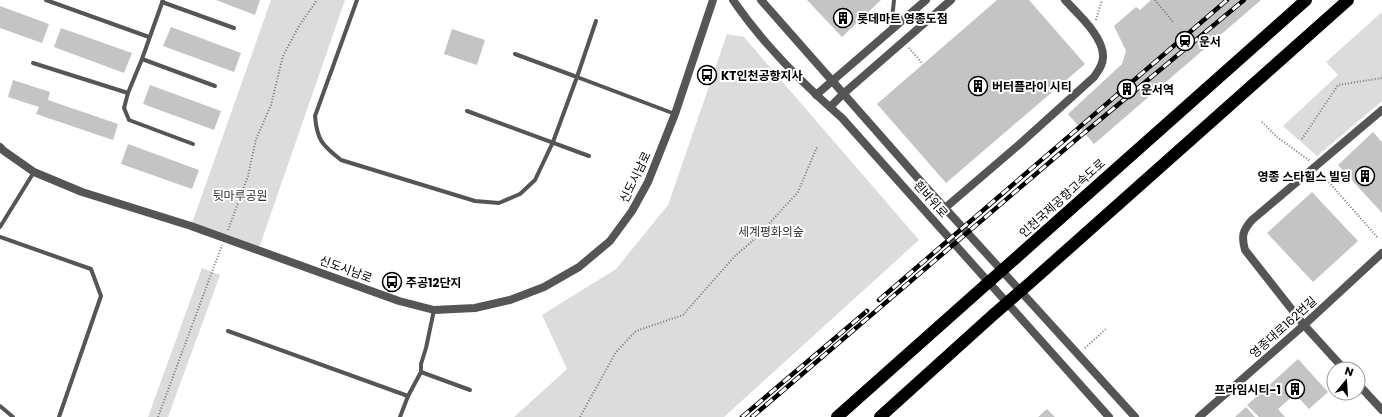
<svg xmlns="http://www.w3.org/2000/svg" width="1382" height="417" viewBox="0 0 1382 417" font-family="Poppins,'Noto Sans KR',sans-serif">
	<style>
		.green { fill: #dcdcdc }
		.building { fill: #c4c4c4 }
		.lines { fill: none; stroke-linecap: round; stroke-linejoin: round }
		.path { stroke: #777; stroke-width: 2; stroke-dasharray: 1 2; stroke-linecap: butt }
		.service { stroke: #555; stroke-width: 4 }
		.minor { stroke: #555; stroke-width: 8 }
		.tertiary { stroke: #555; stroke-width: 8 }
		.motorway { stroke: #000; stroke-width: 12 }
		.rail-casing { stroke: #000; stroke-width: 4.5 }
		.rail { stroke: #fff; stroke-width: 3; stroke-dasharray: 9; stroke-linecap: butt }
		.labels { text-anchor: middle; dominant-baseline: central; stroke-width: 4; stroke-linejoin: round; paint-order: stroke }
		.poi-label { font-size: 12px; font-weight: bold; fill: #000; stroke: #fff; text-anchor: start }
		.street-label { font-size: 12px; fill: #000; stroke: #fff }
		.park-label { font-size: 12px; fill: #333; stroke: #fff }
	</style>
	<rect width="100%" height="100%" fill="#fff"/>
	<g class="green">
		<polygon points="271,0 345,0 258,251 191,226"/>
		<polygon points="1382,12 1382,101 1317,156 1283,126 1338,75 1326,62"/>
		<polygon points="727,34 744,37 919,240 724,417 514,417 567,369 542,315 616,269 668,205"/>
		<polygon points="202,268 220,275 168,417 148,417"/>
	</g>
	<g class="building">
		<polygon points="216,0 260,0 255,15"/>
		<polygon points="807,0 881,0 842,37"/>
		<polygon points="997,0 1029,0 1085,64 946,183 877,104"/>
		<polygon points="1151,0 1261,0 1094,144 1068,114 1122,64 1126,51 1114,26 1136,7 1140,10"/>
		<polygon points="0,6 49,24 42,43 0,28"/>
		<polygon points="171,27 241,53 234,72 163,46"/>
		<polygon points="61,28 132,53 124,73 54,47"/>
		<polygon points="452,29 485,40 477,65 444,54"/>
		<polygon points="13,80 50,92 48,100 118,124 113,140 36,114 39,107 8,97"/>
		<polygon points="150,85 221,111 214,130 143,104"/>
		<polygon points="1373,132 1382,142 1382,213 1338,165"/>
		<polygon points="128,144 199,170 192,189 121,164"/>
		<polygon points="1312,192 1358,241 1313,282 1267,233"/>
		<polygon points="1298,359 1328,392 1309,409 1295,394 1278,409 1285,417 1259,417 1247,405"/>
		<polygon points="1246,407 1255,417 1235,417"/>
		<polygon points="1047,409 1055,417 1038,417"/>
	</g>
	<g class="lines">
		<g class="path">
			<polyline points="1155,0 1173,22"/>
			<polyline points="1096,20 1102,0"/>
			<polyline points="909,48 923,64"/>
			<polyline points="1262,122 1277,137 1310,161"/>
			<polyline points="1302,139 1338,85 1382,78"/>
			<polyline points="1321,173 1377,237"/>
			<polyline points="228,230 248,176 256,139 271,105 283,56 299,26 317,0"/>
			<polyline points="1085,348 1107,328"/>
			<polyline points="158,417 222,245"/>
			<polyline points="580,417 616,352 636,331 683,315 735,256 756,238 798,192 817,147"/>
		</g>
		<g class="service">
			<polyline points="46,0 149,37"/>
			<polyline points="163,0 142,59 128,93 124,108 129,120 193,144"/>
			<path d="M357,0L315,116C317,140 322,145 341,160L475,201L499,203L520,194L535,180L553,142L577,77L515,54"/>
			<polyline points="162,2 234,28"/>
			<polyline points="596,21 577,77 675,114"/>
			<polyline points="891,29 894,0"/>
			<polyline points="142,59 215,86"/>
			<polyline points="33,63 128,93"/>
			<polyline points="467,111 589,156"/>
			<polyline points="0,227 34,172"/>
			<polyline points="0,237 91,269 101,296 59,417"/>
			<polyline points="228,331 408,396 421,372 421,364 426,348 434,310"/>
			<polyline points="421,372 470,390"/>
			<polyline points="0,406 13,417"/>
			<polyline points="400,417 408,396"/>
		</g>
		<g class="minor">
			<polyline points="816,95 926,0"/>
			<polyline points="830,107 843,94 951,0"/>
			<path d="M945,208L1022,142L1094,77C1098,71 1103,65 1103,57C1104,37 1078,14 1065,0"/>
			<path d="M1344,369L1304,325L1245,250C1241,236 1243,230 1252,220L1382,110"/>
			<polyline points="1358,384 1382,410"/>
			<polyline points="1199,417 1304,325 1382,253"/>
		</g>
		<g class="tertiary">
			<path d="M733,0C763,44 802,83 842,118L1109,417"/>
			<polyline points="761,0 923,184 1135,417"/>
			<polyline points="0,147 4,151 34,172 82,192 191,226 399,301 434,310 475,308 510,300 544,287 579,267 610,241 632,211 648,182 675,114 713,0"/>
		</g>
		<g class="motorway">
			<polyline points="837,417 1306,0"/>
			<polyline points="880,417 993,315 1031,282 1348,0"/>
		</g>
		<g class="rail-casing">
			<g id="rail">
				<polyline points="879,300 1227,0"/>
				<polyline points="742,417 867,311"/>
				<polyline points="752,417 1078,138 1244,0"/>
			</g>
		</g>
		<use href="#rail" class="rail"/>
	</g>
	<defs>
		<g id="building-ring" transform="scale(1)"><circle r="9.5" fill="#fff" stroke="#000" stroke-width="1.5"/><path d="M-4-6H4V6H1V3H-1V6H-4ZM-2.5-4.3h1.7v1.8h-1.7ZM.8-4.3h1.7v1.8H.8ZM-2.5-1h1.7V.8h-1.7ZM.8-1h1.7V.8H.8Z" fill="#000"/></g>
		<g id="station-ring" transform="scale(1)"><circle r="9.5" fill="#fff" stroke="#000" stroke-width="1.5"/><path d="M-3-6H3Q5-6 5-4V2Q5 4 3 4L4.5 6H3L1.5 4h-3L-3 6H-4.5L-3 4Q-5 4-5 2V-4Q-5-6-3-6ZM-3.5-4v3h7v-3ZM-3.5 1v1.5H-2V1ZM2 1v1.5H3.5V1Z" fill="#000"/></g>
		<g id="bus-ring" transform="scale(1)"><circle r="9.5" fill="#fff" stroke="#000" stroke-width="1.5"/><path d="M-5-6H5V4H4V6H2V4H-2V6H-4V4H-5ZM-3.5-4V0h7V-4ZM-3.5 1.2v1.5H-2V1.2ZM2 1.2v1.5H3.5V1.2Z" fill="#000"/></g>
	</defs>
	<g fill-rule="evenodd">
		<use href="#building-ring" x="843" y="18"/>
		<use href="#station-ring" x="1185" y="41"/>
		<use href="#bus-ring" x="707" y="75"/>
		<use href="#building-ring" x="978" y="86"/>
		<use href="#building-ring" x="1127" y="89"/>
		<use href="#building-ring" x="1365" y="176"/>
		<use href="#bus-ring" x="392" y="282"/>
		<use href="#building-ring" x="1295" y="389"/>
	</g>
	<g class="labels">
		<g class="poi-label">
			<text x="857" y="18">롯데마트 영종도점</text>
			<text x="1199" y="41">운서</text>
			<text x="721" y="75">KT인천공항지사</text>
			<text x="992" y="86">버터플라이 시티</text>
			<text x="1141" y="89">운서역</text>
			<text x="1351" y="176" text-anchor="end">영종 스타힐스 빌딩</text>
			<text x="406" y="282">주공12단지</text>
			<text x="1281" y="389" text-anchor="end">프라임시티-1</text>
		</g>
		<g class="street-label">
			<text transform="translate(635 177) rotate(-64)">신도시남로</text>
			<text transform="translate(1062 198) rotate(-42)">인천국제공항고속도로</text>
			<text transform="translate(931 199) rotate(48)">흰바위로</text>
			<text transform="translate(346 269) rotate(20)">신도시남로</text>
			<text transform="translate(1283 327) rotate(-42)">영종대로162번길</text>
		</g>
		<g class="park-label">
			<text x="240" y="195">뒷마루공원</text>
			<text x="771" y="231">세계평화의숲</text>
		</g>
	</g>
	<g transform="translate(1346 381) rotate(18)"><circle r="19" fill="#ffffff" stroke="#999999"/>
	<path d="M0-3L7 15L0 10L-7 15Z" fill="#000000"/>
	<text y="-6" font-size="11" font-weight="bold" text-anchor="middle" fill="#000000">N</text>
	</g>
</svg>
